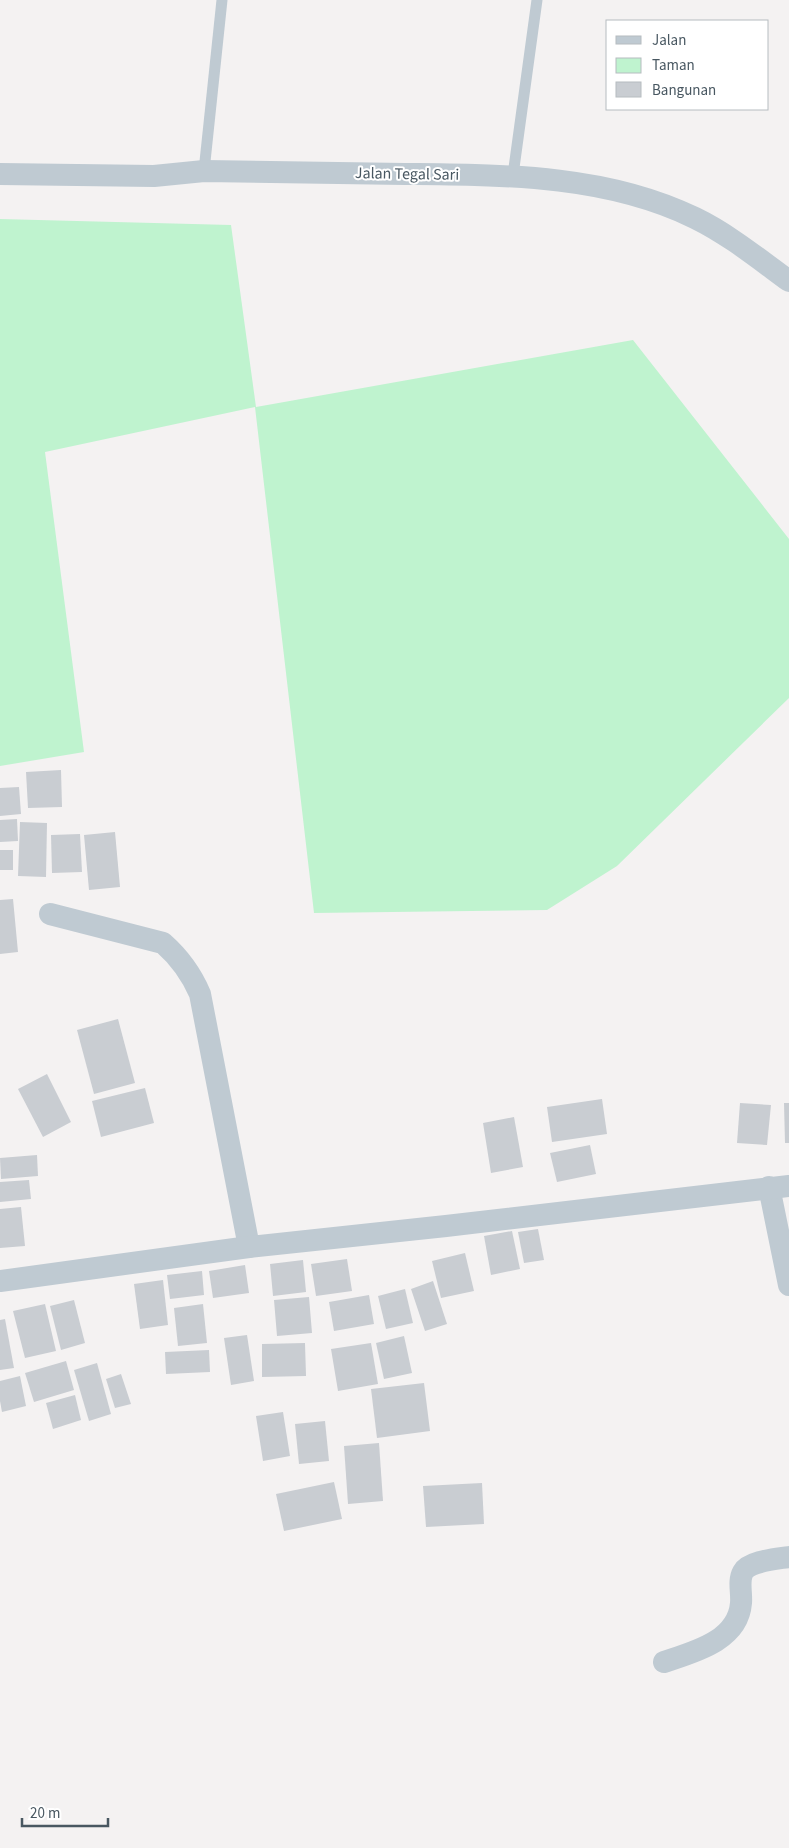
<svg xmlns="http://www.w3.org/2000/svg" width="789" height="1848" viewBox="0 0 789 1848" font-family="'Source Sans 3',sans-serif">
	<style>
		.green { fill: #bff3cf }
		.building { fill: #c9cdd2 }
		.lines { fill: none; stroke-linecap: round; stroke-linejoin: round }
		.service { stroke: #bfcad2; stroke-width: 11 }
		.minor { stroke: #bfcad2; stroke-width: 22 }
		.labels { text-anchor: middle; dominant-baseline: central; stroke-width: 4; stroke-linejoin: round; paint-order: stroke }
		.street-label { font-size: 16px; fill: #485761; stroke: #fff }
	</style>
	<rect width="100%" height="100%" fill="#f4f2f2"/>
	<polygon class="green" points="0,219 231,225 256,407 633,340 789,539 789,698 617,866 547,910 314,913 255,407 45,452 84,752 0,766"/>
	<g class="building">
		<polygon points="61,770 62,807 28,808 26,772"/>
		<polygon points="19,787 21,814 0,816 0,788"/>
		<polygon points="17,819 18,841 0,842 0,820"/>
		<polygon points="20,822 47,823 46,877 18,876"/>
		<polygon points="115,832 120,887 89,890 84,835"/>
		<polygon points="80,834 82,872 52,873 51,835"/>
		<rect x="0" y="850" width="13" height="20"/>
		<polygon points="13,899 18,952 0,954 0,900"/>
		<polygon points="118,1019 135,1083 94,1094 77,1030"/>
		<polygon points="47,1074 71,1122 43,1137 18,1089"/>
		<polygon points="145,1088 154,1123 101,1137 92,1101"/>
		<polygon points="602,1099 607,1134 552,1142 547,1107"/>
		<polygon points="740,1103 771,1105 767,1145 737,1143"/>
		<polygon points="784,1103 789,1103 789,1143 785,1143"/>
		<polygon points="514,1117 523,1167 491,1173 483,1123"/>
		<polygon points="590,1145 596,1174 557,1182 550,1153"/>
		<polygon points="37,1155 38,1176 1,1179 0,1158"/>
		<polygon points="29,1180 31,1199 0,1202 0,1182"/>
		<polygon points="21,1207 25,1246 0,1248 0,1209"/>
		<polygon points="538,1229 544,1260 524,1263 518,1232"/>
		<polygon points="512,1231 520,1269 491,1275 484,1236"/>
		<polygon points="465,1253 474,1291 441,1298 432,1261"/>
		<polygon points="347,1259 352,1291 316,1296 311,1264"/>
		<polygon points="303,1260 306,1292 273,1296 270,1264"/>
		<polygon points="245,1265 249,1293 213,1298 209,1271"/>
		<polygon points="202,1271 204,1295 170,1299 167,1275"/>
		<polygon points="163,1280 168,1325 140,1329 134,1284"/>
		<polygon points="433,1281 447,1324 425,1331 411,1289"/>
		<polygon points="405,1289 413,1323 386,1329 378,1296"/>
		<polygon points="369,1295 374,1324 334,1331 329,1302"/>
		<polygon points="309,1297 312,1333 277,1336 274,1300"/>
		<polygon points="74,1300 85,1343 61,1350 50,1306"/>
		<polygon points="45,1304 56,1351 25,1358 13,1311"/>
		<polygon points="203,1304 207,1343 178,1346 174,1308"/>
		<polygon points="5,1319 14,1368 0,1370 0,1320"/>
		<polygon points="247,1335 254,1381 231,1385 224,1338"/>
		<polygon points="404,1336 412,1373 384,1379 376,1343"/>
		<polygon points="305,1343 306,1376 262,1377 262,1344"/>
		<polygon points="371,1343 378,1384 338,1391 331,1349"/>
		<polygon points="209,1350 210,1372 166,1374 165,1352"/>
		<polygon points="66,1361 74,1390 34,1402 25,1373"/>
		<polygon points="97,1363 111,1414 89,1421 74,1370"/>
		<polygon points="121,1374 131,1404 115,1408 106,1379"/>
		<polygon points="20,1376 26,1406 2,1412 0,1401 0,1381"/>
		<polygon points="424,1383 430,1431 377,1438 371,1389"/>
		<polygon points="75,1395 81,1420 53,1429 46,1403"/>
		<polygon points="283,1412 290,1456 263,1461 256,1416"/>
		<polygon points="325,1421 329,1461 299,1464 295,1424"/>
		<polygon points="379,1443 383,1501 348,1504 344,1446"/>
		<polygon points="334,1482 342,1519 284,1531 276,1494"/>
		<polygon points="482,1483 484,1524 426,1527 423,1486"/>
	</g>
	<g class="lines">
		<g class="service">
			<polyline points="204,171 222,0"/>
			<polyline points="513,175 537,0"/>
		</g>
		<g class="minor">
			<path d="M0,174L154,176L204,171C271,172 338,173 405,174C502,175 605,174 695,218C728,234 759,259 789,281"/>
			<path d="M50,914L163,943C180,958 191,973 200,994L249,1247"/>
			<polyline points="769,1187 789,1285"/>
			<polyline points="0,1281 249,1247 446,1226 789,1186"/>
			<path d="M664,1662C694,1652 738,1641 741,1603C742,1593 738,1581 743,1572C749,1561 777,1559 789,1557"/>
		</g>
	</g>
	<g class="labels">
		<g class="street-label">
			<text transform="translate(407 174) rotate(1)">Jalan Tegal Sari</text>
		</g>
	</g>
	<rect x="606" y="20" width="162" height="90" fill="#ffffff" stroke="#b6bcc0"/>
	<rect x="616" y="36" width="25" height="8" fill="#bfcad2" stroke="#b6bcc0"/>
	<text x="652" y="45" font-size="15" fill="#485761">Jalan</text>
	<rect x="616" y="58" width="25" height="15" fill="#bff3cf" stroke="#b6bcc0"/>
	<text x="652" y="70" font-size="15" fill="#485761">Taman</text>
	<rect x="616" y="82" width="25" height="15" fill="#c9cdd2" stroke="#b6bcc0"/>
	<text x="652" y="95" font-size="15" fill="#485761">Bangunan</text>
	<path d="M22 1818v8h86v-8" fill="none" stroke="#485761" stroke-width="2.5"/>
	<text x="30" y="1818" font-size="15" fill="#485761" stroke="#ffffff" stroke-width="4" paint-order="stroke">20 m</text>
</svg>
